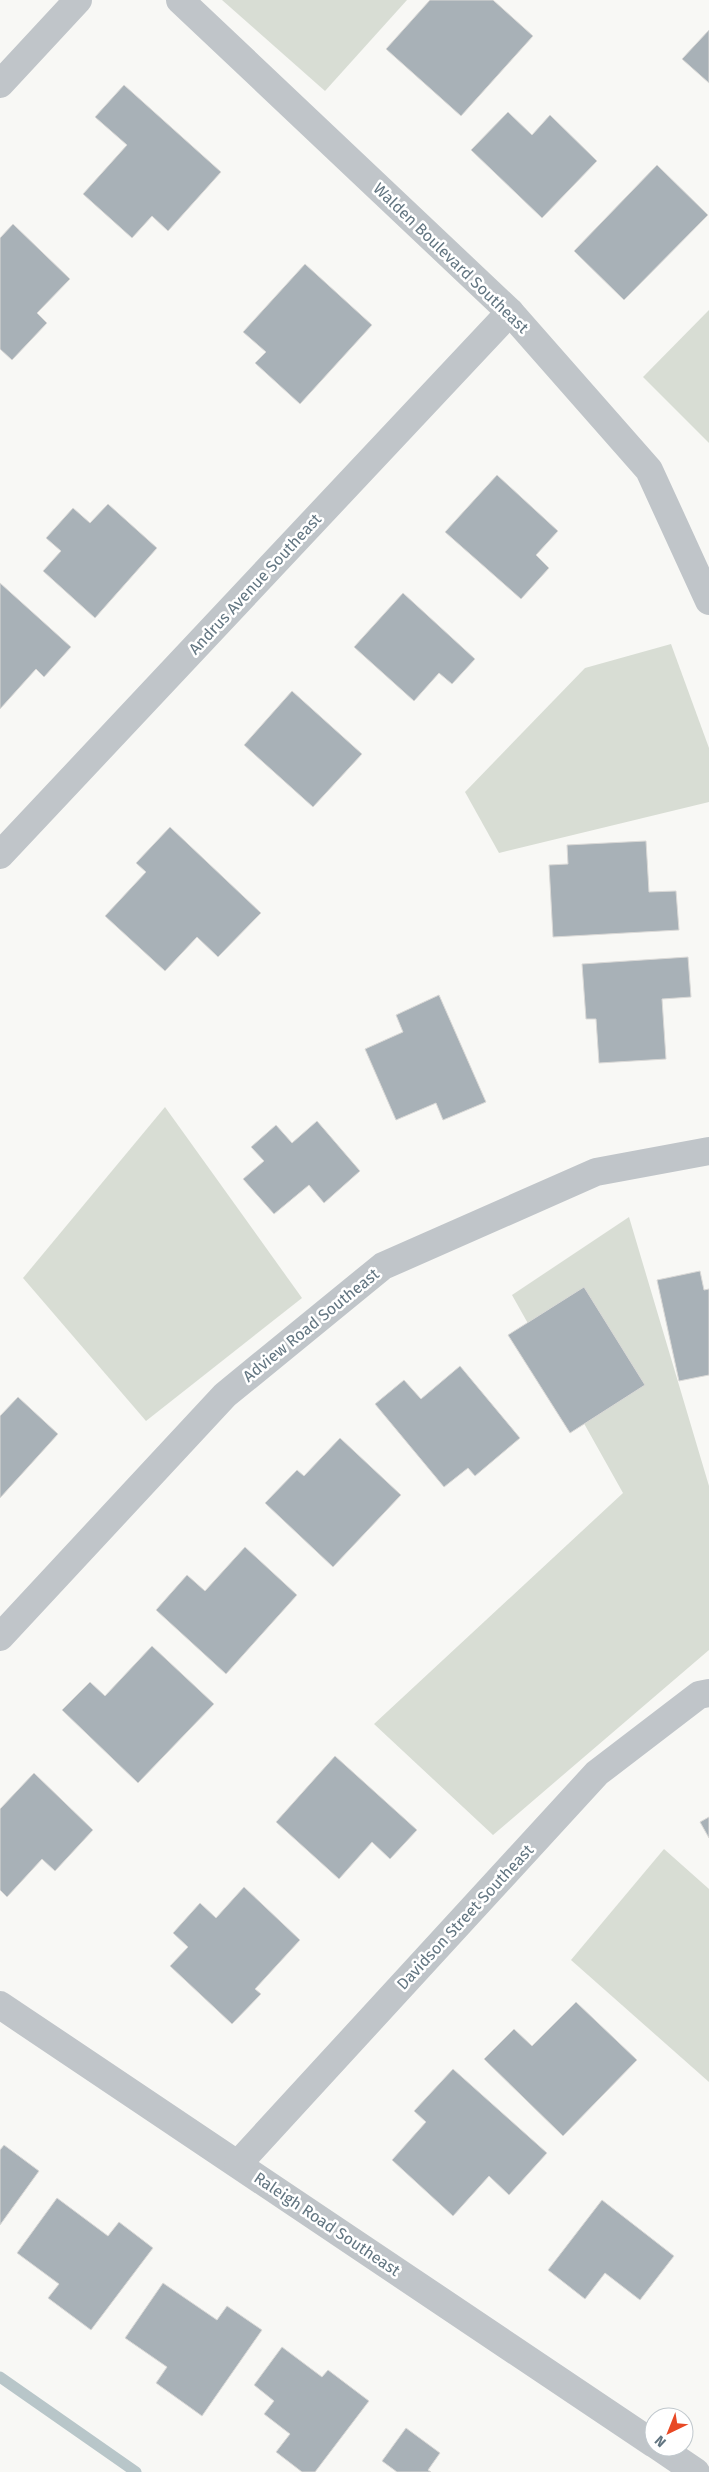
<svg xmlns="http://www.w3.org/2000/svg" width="709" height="2472" viewBox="0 0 709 2472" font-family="'Fira Sans',sans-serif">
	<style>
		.green { fill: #d8ddd4 }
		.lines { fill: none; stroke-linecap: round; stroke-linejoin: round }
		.stream { stroke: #b8c6c9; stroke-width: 11 }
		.building { fill: #a8b1b7; stroke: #dad9d7 }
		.minor { stroke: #c0c5c9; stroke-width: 28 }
		.labels { text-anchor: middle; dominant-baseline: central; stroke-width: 5; stroke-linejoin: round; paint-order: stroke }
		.street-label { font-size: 16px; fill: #627581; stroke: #fff }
	</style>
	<rect width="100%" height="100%" fill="#f8f8f5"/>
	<g class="green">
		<polygon points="222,0 407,0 325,91"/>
		<polygon points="709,310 709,443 643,377"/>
		<polygon points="671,644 709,748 709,802 499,853 465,792 585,668"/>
		<polygon points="165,1107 302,1298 146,1421 23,1278"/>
		<polygon points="629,1217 709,1486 709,1650 493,1835 374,1724 623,1493 512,1295"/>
		<polygon points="664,1849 709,1889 709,2082 571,1960"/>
	</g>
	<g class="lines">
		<polyline class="stream" points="0,2377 136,2472"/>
	</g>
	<g class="building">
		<polygon points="430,0 493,0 533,36 461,116 386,49"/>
		<polygon points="709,30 709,83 682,59"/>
		<polygon points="124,85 221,172 168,231 152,216 132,238 83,194 127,145 95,117"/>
		<polygon points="508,112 532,135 550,115 597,161 542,218 471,150"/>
		<polygon points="657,165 708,215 624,300 574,251"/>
		<polygon points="13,224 70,279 37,313 47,323 12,360 0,349 0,238"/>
		<polygon points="305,264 372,325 300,404 255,363 266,352 243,332"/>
		<polygon points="497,475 558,531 536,555 549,568 521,599 445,532"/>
		<polygon points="108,504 157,548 95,618 43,571 61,551 46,538 73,508 90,523"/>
		<polygon points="0,583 71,647 44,677 36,669 0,709"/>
		<polygon points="403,593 475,659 452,684 439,673 414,701 354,647"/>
		<polygon points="292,691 362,754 313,807 244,745"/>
		<polygon points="170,827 261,913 218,957 197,937 165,971 105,916 146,872 136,863"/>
		<polygon points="646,841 649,892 676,891 679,930 553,937 549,865 568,864 567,845"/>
		<polygon points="688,957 691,997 662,999 666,1059 599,1063 596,1019 586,1019 582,964"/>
		<polygon points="439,995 486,1102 443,1120 436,1103 396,1120 365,1049 403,1032 396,1015"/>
		<polygon points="317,1121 360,1171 324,1203 309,1185 274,1214 243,1179 264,1161 251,1147 276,1125 292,1143"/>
		<polygon points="700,1271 704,1290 709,1289 709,1375 679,1381 657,1280"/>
		<polygon points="584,1287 645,1385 570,1433 508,1335"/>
		<polygon points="460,1366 520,1438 475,1476 468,1468 444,1487 375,1404 404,1380 421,1399"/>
		<polygon points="18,1397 58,1434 0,1498 0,1416"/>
		<polygon points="340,1438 401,1495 333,1567 265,1503 297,1470 304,1476"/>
		<polygon points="245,1547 297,1595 226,1674 156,1610 187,1575 205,1591"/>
		<polygon points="152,1646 214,1704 138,1783 62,1710 90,1682 105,1696"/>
		<polygon points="335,1756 417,1830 390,1859 372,1842 339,1879 276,1822"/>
		<polygon points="34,1773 93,1830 55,1871 42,1859 7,1897 0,1890 0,1809"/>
		<polygon points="709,1817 709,1838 700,1822"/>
		<polygon points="244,1887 300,1940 255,1989 261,1994 232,2024 170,1966 188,1947 173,1933 200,1903 216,1918"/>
		<polygon points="576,2002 637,2060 563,2136 484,2059 514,2029 532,2046"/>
		<polygon points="453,2069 547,2153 509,2195 489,2176 453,2216 392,2160 426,2122 414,2111"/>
		<polygon points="4,2145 39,2171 0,2225 0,2150"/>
		<polygon points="57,2198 108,2236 119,2222 153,2248 91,2330 48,2298 59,2284 17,2253"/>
		<polygon points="602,2200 674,2256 640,2300 605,2273 585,2299 548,2270"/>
		<polygon points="163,2283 217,2320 227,2306 262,2330 202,2416 156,2383 167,2367 125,2338"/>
		<polygon points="282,2347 322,2377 328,2370 369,2401 315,2472 302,2472 276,2452 290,2434 264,2414 274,2401 254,2385"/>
		<polygon points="406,2428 440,2453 428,2470 431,2472 397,2472 382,2461"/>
	</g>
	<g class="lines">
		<g class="minor">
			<polyline points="180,0 510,312 649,470 709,601"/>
			<polyline points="0,84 78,0"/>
			<polyline points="0,855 510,312"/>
			<polyline points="0,1637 225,1395 383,1266 596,1172 709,1151"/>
			<polyline points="0,2005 654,2444"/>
			<polyline points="238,2164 597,1773 699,1695 709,1693"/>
			<polyline points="659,2447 696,2472"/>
		</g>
	</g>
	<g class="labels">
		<g class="street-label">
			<text transform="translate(451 258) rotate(44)">Walden Boulevard Southeast</text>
			<text transform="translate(255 584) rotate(-47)">Andrus Avenue Southeast</text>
			<text transform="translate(311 1325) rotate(-39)">Adview Road Southeast</text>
			<text transform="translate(465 1917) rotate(-47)">Davidson Street Southeast</text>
			<text transform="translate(327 2224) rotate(34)">Raleigh Road Southeast</text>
		</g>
	</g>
	<g transform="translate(669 2432) rotate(223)"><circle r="24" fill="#ffffff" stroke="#c0c8cd"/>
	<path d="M0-4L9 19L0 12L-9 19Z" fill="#e84925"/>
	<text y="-8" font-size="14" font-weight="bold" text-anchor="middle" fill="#627581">N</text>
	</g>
</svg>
